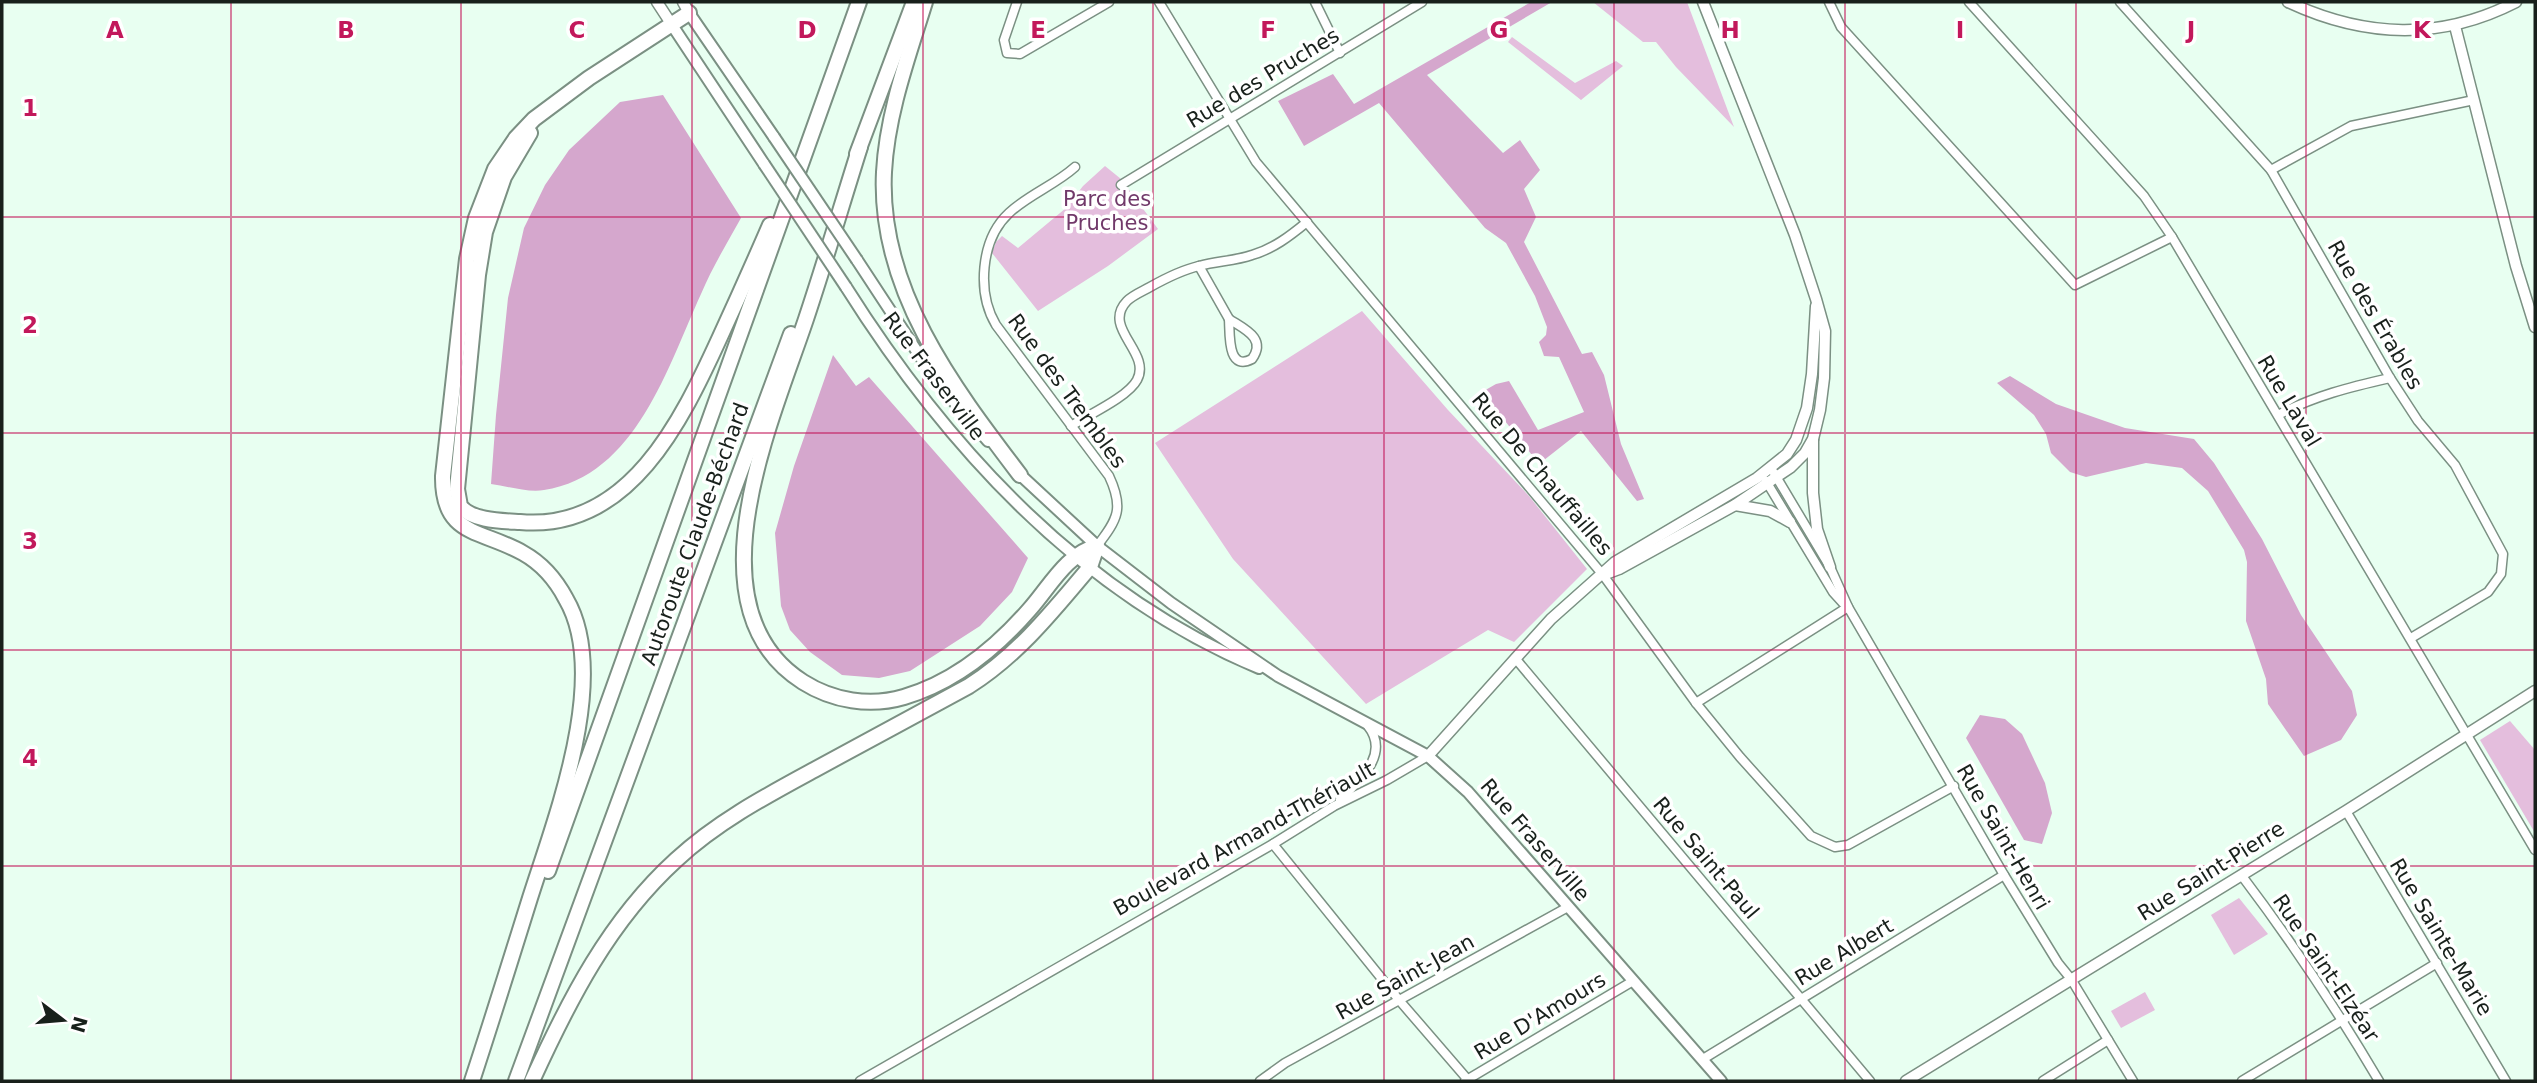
<svg xmlns="http://www.w3.org/2000/svg" width="2537" height="1083" viewBox="0 0 2537 1083" font-family="'DejaVu Sans',sans-serif">
	<style>
		.green { fill: #e4bedd }
		.forest { fill: #d5a7cd }
		.lines { fill: none; stroke-linecap: round; stroke-linejoin: round }
		.minor-casing { stroke: #7b9083; stroke-width: 11 }
		.tertiary-casing { stroke: #7b9083; stroke-width: 13 }
		.secondary-casing { stroke: #7b9083; stroke-width: 14 }
		.motorway-casing { stroke: #7b9083; stroke-width: 18 }
		.minor { stroke: #fff; stroke-width: 8 }
		.tertiary { stroke: #fff; stroke-width: 10 }
		.secondary { stroke: #fff; stroke-width: 10 }
		.motorway { stroke: #fff; stroke-width: 14 }
		.secondary-bridge-casing { stroke: #7b9083; stroke-width: 14; stroke-linecap: butt }
		.secondary-bridge { stroke: #fff; stroke-width: 10 }
		.grid { fill: none; stroke: #c2185b; stroke-width: 2; stroke-opacity: 0.55 }
		.labels { text-anchor: middle; dominant-baseline: central; stroke-width: 7; stroke-linejoin: round; paint-order: stroke }
		.street-label { font-size: 21px; fill: #18201b; stroke: #fff }
		.park-label { font-size: 21px; fill: #71396a; stroke: #fff }
		.grid-label { font-size: 23px; text-anchor: middle; font-weight: bold; fill: #c2185b; stroke: #fff; stroke-width: 7; stroke-linejoin: round; paint-order: stroke }
	</style>
	<rect width="100%" height="100%" fill="#e8fff1"/>
	<g class="green">
		<polygon points="1593,2 1687,2 1734,127 1676,67 1656,42 1643,42"/>
		<polygon points="1512,37 1575,83 1616,61 1623,66 1581,100 1508,42"/>
		<polygon points="1105,166 1121,179 1158,229 1108,266 1038,311 992,253 996,242 1002,236 1018,248 1066,208 1083,186"/>
		<polygon points="1362,311 1448,410 1529,496 1587,569 1514,642 1488,630 1366,704 1233,559 1155,443"/>
		<polygon points="2510,721 2535,750 2535,833 2480,740"/>
		<polygon points="2239,898 2268,934 2234,955 2211,915"/>
		<polygon points="2145,992 2155,1010 2121,1028 2111,1011"/>
	</g>
	<g class="forest">
		<polygon points="1531,2 1552,2 1427,75 1503,153 1520,140 1540,170 1524,189 1536,217 1524,242 1582,354 1592,352 1604,375 1621,444 1644,499 1637,501 1581,431 1539,464 1482,392 1496,384 1509,381 1538,430 1584,412 1559,357 1544,356 1539,342 1546,335 1547,327 1535,296 1506,243 1485,228 1379,103 1304,146 1278,101 1333,74 1354,104"/>
		<path d="M663,95L741,218C727,243 712,268 701,294C668,366 636,476 544,490C529,493 507,486 491,484L496,415L508,298L524,228L545,185L569,150L620,102Z"/>
		<polygon points="833,355 856,386 869,377 1028,558 1012,592 980,626 910,671 879,678 842,675 810,652 790,630 781,606 775,533 794,466"/>
		<polygon points="2010,376 2056,404 2125,428 2194,439 2214,463 2262,539 2301,615 2352,691 2357,715 2341,740 2304,756 2268,704 2266,679 2246,621 2247,562 2244,550 2208,491 2182,468 2146,463 2086,477 2070,472 2051,453 2046,434 2034,415 1997,383"/>
		<polygon points="1980,715 2005,719 2022,734 2045,783 2052,813 2042,844 2024,840 1966,738"/>
	</g>
	<g class="lines">
		<g class="minor-casing">
			<g id="minor">
				<polyline points="1017,2 1004,40 1007,53 1020,54 1109,2"/>
				<polyline points="1159,2 1256,162 1603,575 1696,703 1740,757 1811,836 1835,847 1848,845 1954,786"/>
				<polyline points="1315,2 1340,53"/>
				<polyline points="1829,2 1841,27 2075,285 2172,237"/>
				<polyline points="1969,2 2144,196 2172,237 2535,850"/>
				<polyline points="2120,2 2271,170 2390,378 2418,421 2455,465 2503,554 2501,574 2488,592 2411,638"/>
				<path d="M1075,167C1055,185 1028,195 1009,213C980,240 977,293 996,325L1109,476C1124,508 1118,519 1097,546"/>
				<polyline points="2271,170 2351,126 2474,100"/>
				<polyline points="1121,185 1422,2"/>
				<polyline points="1199,266 1229,319"/>
				<path d="M1229,319C1244,329 1267,338 1252,359C1227,372 1230,334 1229,319Z"/>
				<path d="M2278,415C2314,396 2350,387 2390,378"/>
				<path d="M1071,426C1088,415 1128,397 1137,380C1152,352 1101,328 1127,301C1133,295 1143,291 1150,287C1166,278 1182,270 1199,266C1217,261 1235,261 1252,255C1273,249 1290,236 1307,222"/>
				<polyline points="1771,468 1830,567 1848,607 2004,875 2058,963 2071,979 2133,1081"/>
				<polyline points="1766,481 1833,592 1843,603"/>
				<polyline points="1515,658 1870,1081"/>
				<polyline points="1696,703 1848,607"/>
				<path d="M1340,800C1358,781 1391,755 1368,726"/>
				<polyline points="2346,811 2506,1081"/>
				<polyline points="1273,844 1399,1000 1469,1081"/>
				<path d="M2242,876C2292,942 2337,1010 2379,1081"/>
				<polyline points="1703,1059 2004,875"/>
				<polyline points="860,1081 1273,844 1334,806 1387,780 1428,756"/>
				<polyline points="1260,1081 1285,1063 1568,907"/>
				<polyline points="1465,1081 1633,981"/>
				<polyline points="2043,1081 2108,1040"/>
				<polyline points="2242,1081 2437,963"/>
			</g>
		</g>
		<g class="tertiary-casing">
			<g id="tertiary">
				<polyline points="657,2 672,25"/>
				<polyline points="683,2 689,13"/>
				<path d="M2288,2C2365,38 2440,41 2516,2"/>
				<polyline points="2455,26 2516,266 2535,327"/>
				<polyline points="1813,440 1813,493 1817,529 1830,567"/>
				<polyline points="1735,505 1770,511 1790,522"/>
				<polyline points="1603,575 1619,569 1735,505 1791,467 1805,453 1813,439 1820,410 1824,378 1825,331 1816,299 1795,235 1703,2"/>
				<polyline points="1428,756 1551,619 1615,562 1757,478 1787,454 1796,440 1807,408 1812,374 1816,306"/>
				<polyline points="1906,1081 2346,811 2535,691"/>
			</g>
		</g>
		<g class="secondary-casing">
			<g id="secondary">
				<polyline points="689,13 774,137"/>
				<polyline points="672,25 764,164"/>
				<polyline points="857,260 937,382 988,441"/>
				<path d="M846,287C947,447 1080,593 1259,668"/>
				<polyline points="1016,471 1097,546 1171,603 1278,676 1428,756 1468,792 1721,1081"/>
			</g>
		</g>
		<g class="motorway-casing">
			<g id="motorway">
				<path d="M925,2C908,57 887,114 884,172C878,289 953,387 1020,475"/>
				<path d="M530,133L504,177L485,232L478,275L457,489L460,506C472,521 502,521 520,522C629,532 682,420 720,337C737,300 754,262 770,225"/>
				<polyline points="857,154 914,2"/>
				<polyline points="548,871 859,2"/>
				<path d="M472,1081C492,1020 511,959 530,898C555,819 611,676 566,599C556,580 541,563 523,553C481,529 442,537 443,476L467,259L476,218L495,169L516,138L534,119L589,78L689,13"/>
				<polyline points="516,1081 791,334"/>
				<path d="M532,1081C569,1000 609,921 676,860C717,822 766,796 814,770C866,742 917,714 969,686C1018,655 1053,611 1090,567L1097,546C1066,554 1049,588 1029,610C995,649 955,682 904,697C870,707 833,701 803,682C686,608 773,418 806,319C825,262 842,204 860,147"/>
			</g>
		</g>
		<use href="#minor" class="minor"/>
		<use href="#tertiary" class="tertiary"/>
		<use href="#secondary" class="secondary"/>
		<use href="#motorway" class="motorway"/>
		<g class="secondary-bridge-casing">
			<g id="secondary-bridge">
				<polyline points="774,137 857,260"/>
				<polyline points="764,164 846,287"/>
			</g>
		</g>
		<use href="#secondary-bridge" class="secondary-bridge"/>
	</g>
	<path class="grid" d="M231,2V1081M461,2V1081M692,2V1081M923,2V1081M1153,2V1081M1384,2V1081M1614,2V1081M1845,2V1081M2076,2V1081M2306,2V1081M2,217H2535M2,433H2535M2,650H2535M2,866H2535"/>
	<g class="labels">
		<g class="street-label">
			<text transform="translate(1263 78) rotate(-31)">Rue des Pruches</text>
			<text transform="translate(2375 315) rotate(60)">Rue des Érables</text>
			<text transform="translate(934 376) rotate(53)">Rue Fraserville</text>
			<text transform="translate(1067 391) rotate(54)">Rue des Trembles</text>
			<text transform="translate(2289 401) rotate(59)">Rue Laval</text>
			<text transform="translate(1542 474) rotate(50)">Rue De Chauffailles</text>
			<text transform="translate(695 534) rotate(-70)">Autoroute Claude-Béchard</text>
			<text transform="translate(2003 837) rotate(60)">Rue Saint-Henri</text>
			<text transform="translate(1244 839) rotate(-29)">Boulevard Armand-Thériault</text>
			<text transform="translate(1535 840) rotate(49)">Rue Fraserville</text>
			<text transform="translate(1706 858) rotate(50)">Rue Saint-Paul</text>
			<text transform="translate(2211 871) rotate(-32)">Rue Saint-Pierre</text>
			<text transform="translate(2441 937) rotate(59)">Rue Sainte-Marie</text>
			<text transform="translate(1844 952) rotate(-31)">Rue Albert</text>
			<text transform="translate(2326 968) rotate(56)">Rue Saint-Elzéar</text>
			<text transform="translate(1405 977) rotate(-29)">Rue Saint-Jean</text>
			<text transform="translate(1540 1016) rotate(-31)">Rue D'Amours</text>
		</g>
		<g class="park-label">
			<text x="1107" y="199">Parc des<tspan x="1107" dy="24">Pruches</tspan></text>
		</g>
	</g>
	<g class="grid-label">
		<text x="115" y="38">A</text>
		<text x="346" y="38">B</text>
		<text x="577" y="38">C</text>
		<text x="807" y="38">D</text>
		<text x="1038" y="38">E</text>
		<text x="1268" y="38">F</text>
		<text x="1499" y="38">G</text>
		<text x="1730" y="38">H</text>
		<text x="1960" y="38">I</text>
		<text x="2191" y="38">J</text>
		<text x="2422" y="38">K</text>
		<text x="30" y="116">1</text>
		<text x="30" y="333">2</text>
		<text x="30" y="549">3</text>
		<text x="30" y="766">4</text>
	</g>
	<rect width="2537" height="1083" fill="none" stroke="#18201b" stroke-width="7"/>
	<g transform="translate(63 1020) rotate(106)" stroke="#ffffff" stroke-width="5" paint-order="stroke">
	<path d="M0-5L12 26L0 18L-12 26Z" fill="#18201b"/>
	<text y="-10" font-size="19" font-weight="bold" text-anchor="middle" fill="#18201b">N</text>
	</g>
</svg>
